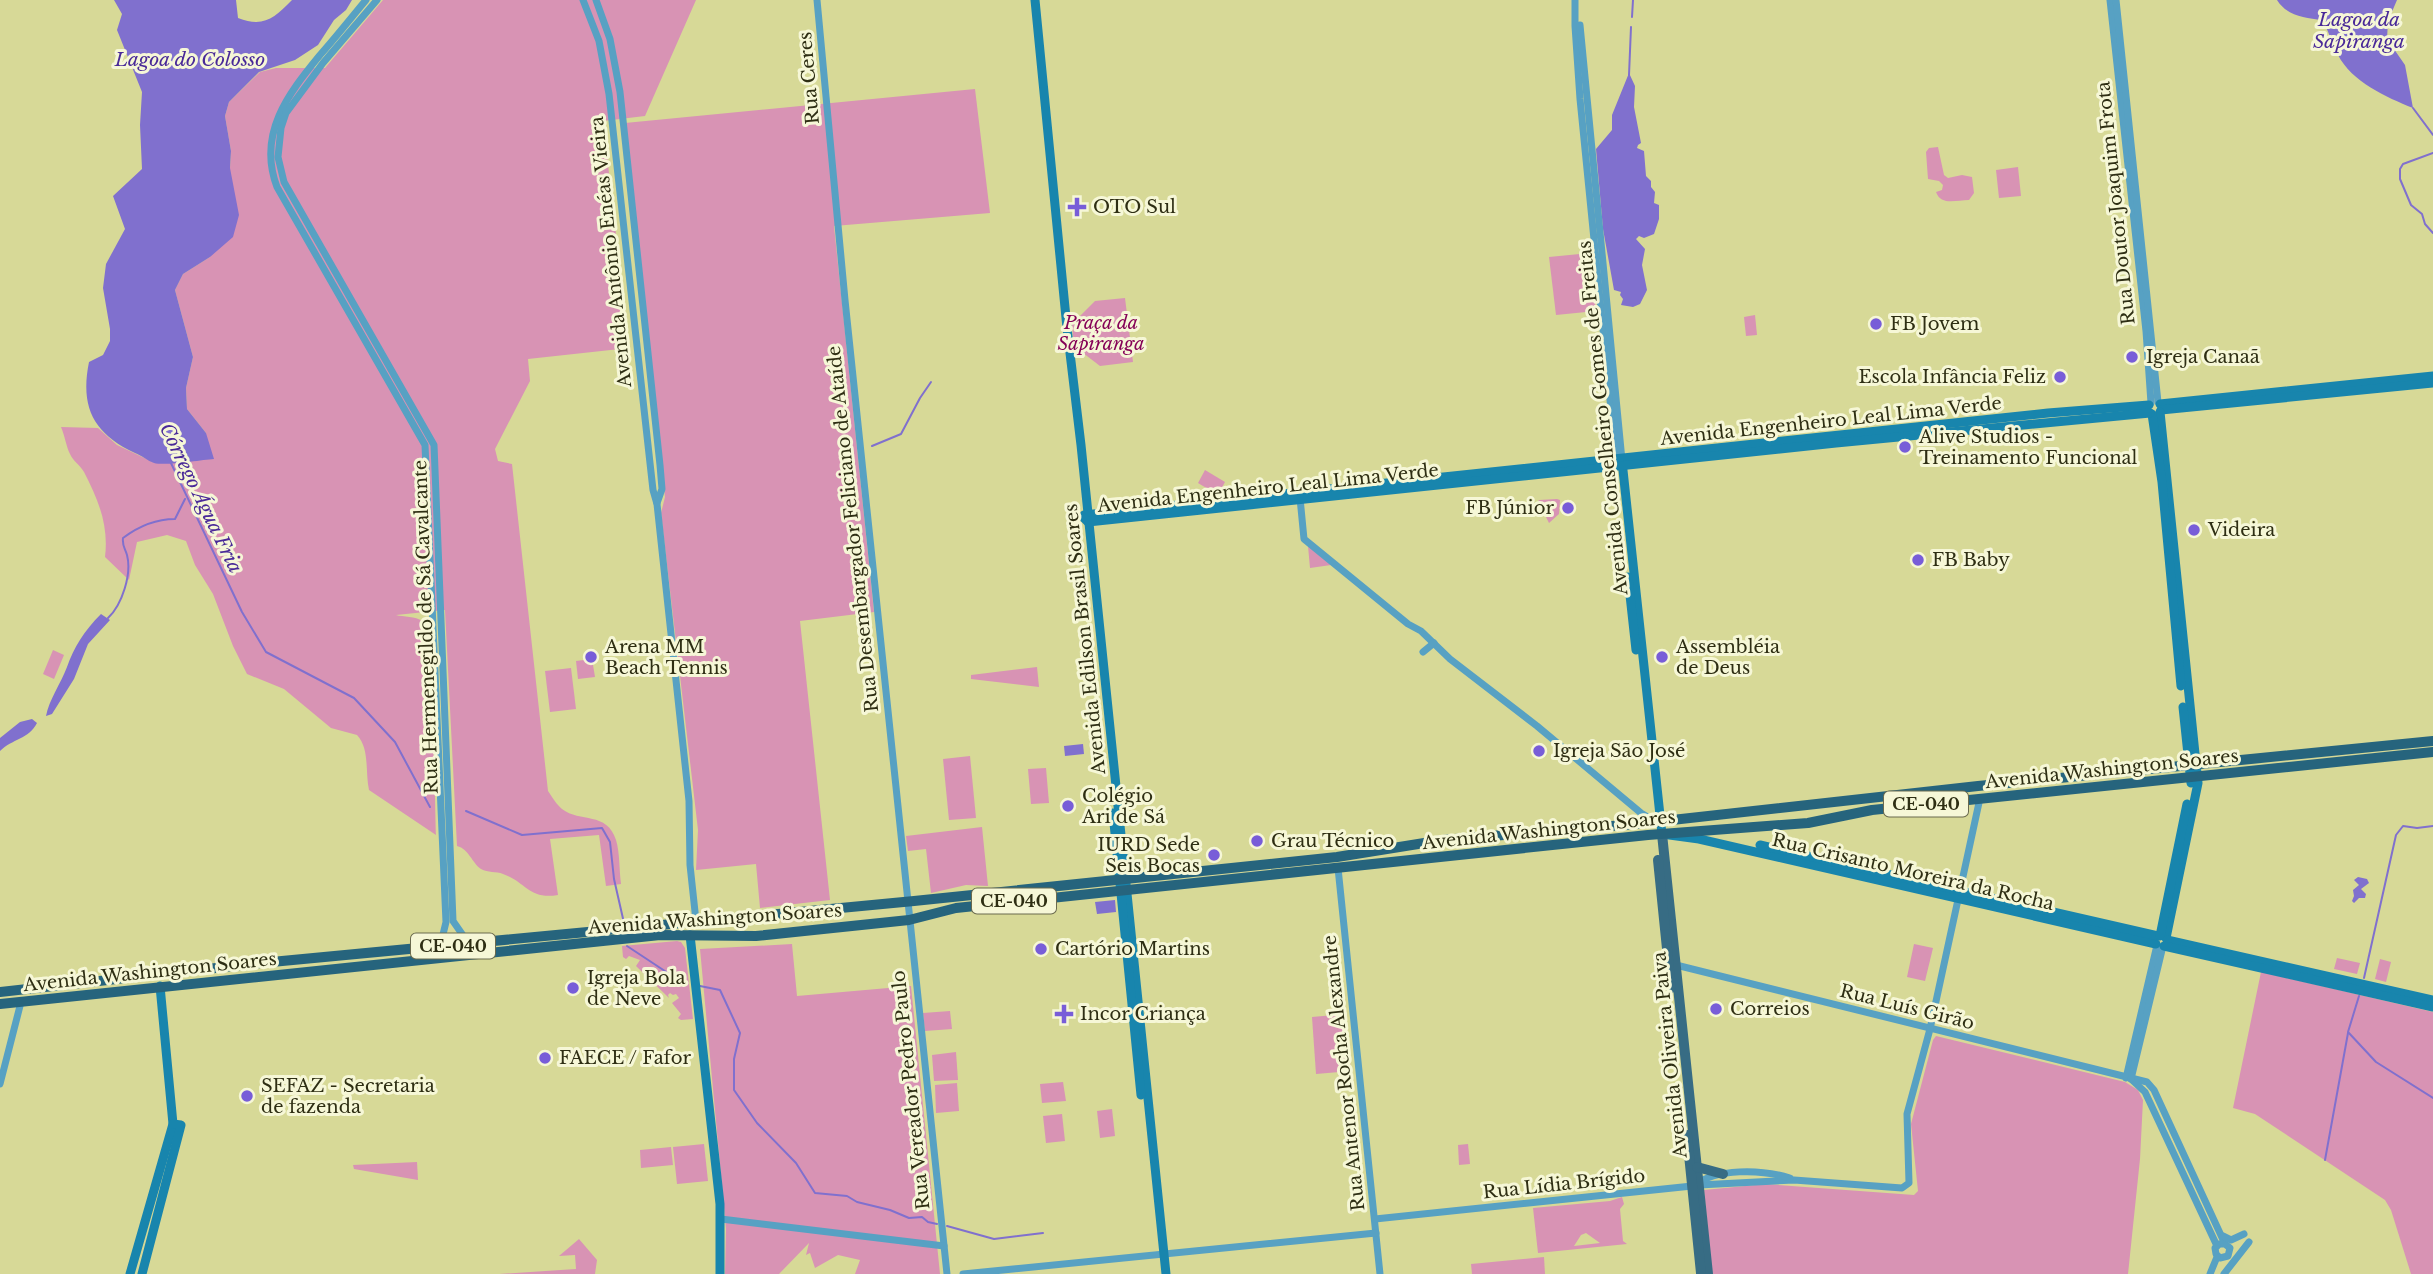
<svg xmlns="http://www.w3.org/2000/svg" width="2433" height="1274" viewBox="0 0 2433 1274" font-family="'Libre Baskerville',serif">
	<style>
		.green { fill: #d893b4; fill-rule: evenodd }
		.water { fill: #8070ce }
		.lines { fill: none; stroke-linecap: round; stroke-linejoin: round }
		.stream { stroke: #8070ce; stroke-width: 2 }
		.tertiary { stroke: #57a1c3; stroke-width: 7 }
		.secondary { stroke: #1885ad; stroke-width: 9 }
		.primary { stroke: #376c84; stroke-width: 10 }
		.trunk { stroke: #26647d; stroke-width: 10 }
		.poi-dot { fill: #785dd8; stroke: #f6f7d7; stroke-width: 2.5 }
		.labels { text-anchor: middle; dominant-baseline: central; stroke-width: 6; stroke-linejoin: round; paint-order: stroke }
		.shield { fill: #f6f7d7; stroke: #6a6a4e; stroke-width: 2 }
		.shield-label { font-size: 16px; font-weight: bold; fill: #2e2e13 }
		.street-label { font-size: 18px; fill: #2e2e13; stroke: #f6f7d7 }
		.poi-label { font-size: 18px; fill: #2e2e13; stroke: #f6f7d7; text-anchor: start }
		.park-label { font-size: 18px; font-style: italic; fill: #850257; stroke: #f6f7d7 }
		.water-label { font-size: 19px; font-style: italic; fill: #492998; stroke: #f6f7d7 }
	</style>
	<rect width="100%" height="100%" fill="#d7d997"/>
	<g class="green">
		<path d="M383,0H696L645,116L603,121L629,348L528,359L530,381L495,449L498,461L512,464L548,791C552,797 557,805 562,809C580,823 607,811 616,840C620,853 619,870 621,884L606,886L599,835L550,839L558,895C529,900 526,882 503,874C496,871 488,873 481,869C472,863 469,849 457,846L445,610L396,615C403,617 416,616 422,621C433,631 435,809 436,835L369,790C365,772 370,749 357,735L331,728L284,689L247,674L233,646L213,594L195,565L186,541L167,535L137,542L129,580L105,557C109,525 98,499 84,472C80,465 73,461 70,454C66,446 65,436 61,427L98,428L117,445L155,463L206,433L187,409L186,388L193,357L175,290L183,274L210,257L230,168L231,151L225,116L229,102L260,72L276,68H325Z"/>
		<polygon points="975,89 990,213 834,226 874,612 800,621 830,900 760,908 756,864 696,870 698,830 661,513 665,497 625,123"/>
		<path d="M1938,147L1944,175L1948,178L1962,175L1972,177L1974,193L1969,200C1956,200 1941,206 1936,192L1942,190L1943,185L1939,181L1928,179L1926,152L1929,148Z"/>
		<polygon points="2018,167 2021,196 1999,198 1996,170"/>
		<polygon points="1590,253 1596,311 1556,315 1549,257"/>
		<polygon points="1125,298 1133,362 1100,366 1074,346 1072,324 1095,301"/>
		<polygon points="1755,315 1757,335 1746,336 1744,317"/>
		<polygon points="1205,470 1225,482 1218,495 1198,483"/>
		<polygon points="1557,499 1560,500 1559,514 1549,523 1545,515 1540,514 1541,505 1537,504 1539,500"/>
		<polygon points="1308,546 1331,565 1310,568"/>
		<polygon points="53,650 64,655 54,679 43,674"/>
		<polygon points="592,659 595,677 578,679 576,661"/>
		<polygon points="1037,667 1039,687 971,679 971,675"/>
		<polygon points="571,668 576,709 550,712 545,671"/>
		<polygon points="970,756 976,818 949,820 943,759"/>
		<polygon points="1046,768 1049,803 1031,804 1028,769"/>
		<polygon points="982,827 988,886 966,885 931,893 926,849 908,851 906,836"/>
		<polygon points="677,941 681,942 685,948 693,1019 681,1020 678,1018 681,1014 672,1003 679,998 676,994 673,995 670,993 668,995 669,998 636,966 640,960 629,956 626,959 623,957 622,946"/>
		<polygon points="792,944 797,996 911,986 940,1274 855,1274 860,1260 838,1255 815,1268 810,1253 806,1255 809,1243 779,1274 725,1274 726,1229 700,949"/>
		<polygon points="1914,944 1933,948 1925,981 1907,977"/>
		<polygon points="2337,958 2360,963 2357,974 2334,969"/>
		<polygon points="2380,959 2391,962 2386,982 2375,979"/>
		<polygon points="2261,972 2433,1012 2433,1274 2411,1274 2391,1210 2385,1200 2255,1114 2233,1108"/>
		<polygon points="950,1011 952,1029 925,1031 923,1013"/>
		<polygon points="1345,1014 1351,1071 1316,1074 1312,1017"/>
		<polygon points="1936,1036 2125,1082 2138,1090 2143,1100 2140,1159 2128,1274 1712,1274 1704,1190 1766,1184 1914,1195 1918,1191 1911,1124 1933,1040"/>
		<polygon points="956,1052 958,1080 934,1081 932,1055"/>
		<polygon points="1063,1082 1066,1101 1042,1103 1040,1084"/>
		<polygon points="957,1083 959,1111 936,1113 935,1085"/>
		<polygon points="1112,1109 1115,1136 1100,1138 1097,1111"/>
		<polygon points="1062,1114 1065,1141 1046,1143 1043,1116"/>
		<polygon points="704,1144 708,1181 677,1184 673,1147"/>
		<polygon points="1468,1144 1470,1164 1459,1165 1458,1145"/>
		<polygon points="671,1147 673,1165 641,1168 640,1150"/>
		<polygon points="417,1162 418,1180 354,1169 353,1165"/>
		<path d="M1622,1197L1624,1204L1620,1209L1623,1241L1627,1244L1538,1253L1533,1208L1610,1201ZM1586,1233L1600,1243L1574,1246L1581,1235Z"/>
		<polygon points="579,1239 597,1260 595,1274 499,1274 576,1269 575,1255 559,1256"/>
		<polygon points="1544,1257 1545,1274 1472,1274 1471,1264"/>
	</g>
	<g class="water">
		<path d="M114,0H236L238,18C264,28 274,18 292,0H352L346,10L334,20L318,45L295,60L259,72L229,102L225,116L231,151L230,168L239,215L233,237L210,257L183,274L175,290L193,357L186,388L187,409L206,433L214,459C200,460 166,466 154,463C148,461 141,455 135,453C93,433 80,407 89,362L103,355L110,341V329L103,288L106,264L125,229L113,196L142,169L140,125L142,92L117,30L122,14Z"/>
		<path d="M2277,0H2397L2388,21L2387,39L2405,65L2413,108C2386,97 2352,82 2338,55C2332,44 2329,31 2322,20C2305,18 2287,16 2277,0Z"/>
		<polygon points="1629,73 1635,86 1634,107 1641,143 1638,145 1637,148 1644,151 1646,176 1651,181 1651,187 1655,192 1654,203 1659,205 1659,219 1654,234 1644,238 1639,236 1636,239 1645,249 1642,265 1647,290 1640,304 1633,307 1621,305 1623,299 1620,295 1621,292 1614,290 1603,229 1596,149 1612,130 1612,115"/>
		<path d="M101,614L110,620L88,644L74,679L52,714L46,716C49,700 61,683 67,667C74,647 84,631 101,614Z"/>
		<path d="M32,719L37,723C29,739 12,739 0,751V738L20,722Z"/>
		<polygon points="1083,744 1084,754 1065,756 1064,746"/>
		<polygon points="2358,877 2367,879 2369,883 2361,889 2366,894 2365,898 2359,898 2354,903 2352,901 2354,896 2353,890 2359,885 2354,880"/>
		<polygon points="1115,900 1116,912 1097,914 1095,902"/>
	</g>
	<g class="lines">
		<g class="stream">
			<polyline points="1632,17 1633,0"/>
			<polyline points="1629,75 1631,27"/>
			<polyline points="2413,108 2433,135"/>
			<polyline points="2433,153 2403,164 2400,169 2400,179 2411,205 2422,214 2425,224 2433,233"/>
			<polyline points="872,446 901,434 920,398 931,382"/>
			<polyline points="170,461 242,612 266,652 354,698 395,742 430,807"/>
			<path d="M108,618C122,605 132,574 127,555C125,548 122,546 123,538C139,526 155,519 175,519L185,499"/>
			<polyline points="466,811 522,835 602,828 610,842 614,879 624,923"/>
			<polyline points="627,946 680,981"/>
			<polyline points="2364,978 2396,835 2403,826 2417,828 2433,826"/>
			<polyline points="700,986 720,990 740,1033 734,1059 734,1090 757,1123 796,1163 815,1193 847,1196 857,1202 890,1210 909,1218 922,1217 928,1222 937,1224"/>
			<polyline points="2359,996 2348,1032 2376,1062 2433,1098"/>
			<polyline points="2325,1160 2348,1033"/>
			<polyline points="947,1226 994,1239 1043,1233"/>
		</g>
		<g class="tertiary">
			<path d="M366,0C351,18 336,37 320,55C288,94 257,134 277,187L425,445L446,922L440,947"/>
			<polyline points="377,0 323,63 286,113 281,128 278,157 284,182 434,445 453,921 469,944"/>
			<polyline points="583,0 599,41 609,94 653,490 657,504 689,801 690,865 696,921"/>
			<polyline points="596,0 610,39 620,92 660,465 662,489 657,503"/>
			<polyline points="817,0 845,300 947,1274"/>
			<polyline points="1575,0 1575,26 1580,99 1616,460"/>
			<polyline points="2110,0 2146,331 2151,403"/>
			<polyline points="2116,0 2158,402"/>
			<polyline points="1580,25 1622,460"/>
			<polyline points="1300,498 1304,539 1408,624 1421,631 1450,659 1537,726 1641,813 1654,821"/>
			<polyline points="1423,652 1434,643"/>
			<polyline points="1338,868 1380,1274"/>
			<polyline points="1676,965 2147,1082 2154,1090 2225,1244 2230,1248 2228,1256 2220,1258 2216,1254 2215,1248 2219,1244 2225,1244"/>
			<polyline points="2126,1078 2157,945"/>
			<polyline points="2131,1079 2145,1092 2217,1246"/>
			<polyline points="2131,1079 2163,946"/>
			<polyline points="0,1084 21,1002"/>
			<polyline points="1699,1185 1794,1180 1902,1188 1909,1183 1907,1114 1930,1029 1980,798"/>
			<polyline points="721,1219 944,1246"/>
			<path d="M1375,1219L1692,1186C1718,1168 1760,1169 1790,1178"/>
			<polyline points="2223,1236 2231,1240 2244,1234"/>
			<polyline points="963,1274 1376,1233"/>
			<polyline points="2210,1274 2217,1257"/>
			<polyline points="2224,1274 2249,1242"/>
		</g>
		<g class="secondary">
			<polyline points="1035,0 1067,328 1081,445 1166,1274"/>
			<polyline points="2160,404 2433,376"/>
			<polyline points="2161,410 2433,383"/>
			<polyline points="2160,412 2198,783 2166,938"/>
			<polyline points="2152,414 2162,482 2181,686"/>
			<polyline points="1622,461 1662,834 1699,839 2156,944"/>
			<polyline points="1084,515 2048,413 2149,405"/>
			<polyline points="1084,518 1088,522 1836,443 2150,413"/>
			<polyline points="1628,577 1636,650"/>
			<polyline points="2183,707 2191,783"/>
			<polyline points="1113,813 1141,1095"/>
			<polyline points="1760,845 2158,936"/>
			<polyline points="690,935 720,1204 720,1274"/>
			<polyline points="2160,936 2187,804"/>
			<polyline points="2167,940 2433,1000"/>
			<polyline points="2164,946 2433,1007"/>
			<polyline points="130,1274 173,1124 160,986"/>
			<polyline points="142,1274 181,1125 173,1124"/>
		</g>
		<g class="primary">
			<polyline points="1662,834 1708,1274"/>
			<polyline points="1658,860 1671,988"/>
			<polyline points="1687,1135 1701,1273"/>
			<polyline points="1697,1167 1723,1174"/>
		</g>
		<g class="trunk">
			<polyline points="0,992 261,963 914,901 1337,857 1443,840 1636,824 1978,786 2433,741"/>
			<polyline points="0,1004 660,935 756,936 909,920 956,908 1648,835 1808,823 1872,810 2433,752"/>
		</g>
	</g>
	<g class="poi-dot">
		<path d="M1073.5 196.5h7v7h7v7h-7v7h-7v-7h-7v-7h7z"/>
		<circle cx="1876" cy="324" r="7"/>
		<circle cx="2132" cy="357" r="7"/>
		<circle cx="2060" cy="377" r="7"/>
		<circle cx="1905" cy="447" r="7"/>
		<circle cx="1568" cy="508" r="7"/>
		<circle cx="2194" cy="530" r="7"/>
		<circle cx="1918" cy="560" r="7"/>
		<circle cx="591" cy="657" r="7"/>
		<circle cx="1662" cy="657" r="7"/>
		<circle cx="1539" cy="751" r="7"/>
		<circle cx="1068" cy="806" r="7"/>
		<circle cx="1257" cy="841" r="7"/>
		<circle cx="1214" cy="855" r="7"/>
		<circle cx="1041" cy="949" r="7"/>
		<circle cx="573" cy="988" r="7"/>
		<circle cx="1716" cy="1009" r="7"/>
		<path d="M1060.5 1003.5h7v7h7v7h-7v7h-7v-7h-7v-7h7z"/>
		<circle cx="545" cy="1058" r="7"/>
		<circle cx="247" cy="1096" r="7"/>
	</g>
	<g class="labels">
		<g class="shield">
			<rect x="1884" y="791.5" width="84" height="25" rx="5"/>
			<rect x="972" y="888.5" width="84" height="25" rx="5"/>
			<rect x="411" y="933.5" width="84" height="25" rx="5"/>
		</g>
		<g class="shield-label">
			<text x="1926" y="804">CE-040</text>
			<text x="1014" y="901">CE-040</text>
			<text x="453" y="946">CE-040</text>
		</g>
		<g class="street-label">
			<text transform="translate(809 78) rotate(-95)">Rua Ceres</text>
			<text transform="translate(2116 203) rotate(-96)">Rua Doutor Joaquim Frota</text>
			<text transform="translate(611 252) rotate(-96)">Avenida Antônio Enéas Vieira</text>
			<text transform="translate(1603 418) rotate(-96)">Avenida Conselheiro Gomes de Freitas</text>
			<text transform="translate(1831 421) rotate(-6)">Avenida Engenheiro Leal Lima Verde</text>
			<text transform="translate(1268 488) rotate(-6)">Avenida Engenheiro Leal Lima Verde</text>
			<text transform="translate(853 529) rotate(-96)">Rua Desembargador Feliciano de Ataíde</text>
			<text transform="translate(426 627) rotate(-92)">Rua Hermenegildo de Sá Cavalcante</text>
			<text transform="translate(1085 639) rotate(-96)">Avenida Edilson Brasil Soares</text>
			<text transform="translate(2112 769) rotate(-6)">Avenida Washington Soares</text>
			<text transform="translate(1549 830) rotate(-6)">Avenida Washington Soares</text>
			<text transform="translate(1913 872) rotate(13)">Rua Crisanto Moreira da Rocha</text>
			<text transform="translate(715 919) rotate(-4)">Avenida Washington Soares</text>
			<text transform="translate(150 972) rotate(-6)">Avenida Washington Soares</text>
			<text transform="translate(1907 1007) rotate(14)">Rua Luís Girão</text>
			<text transform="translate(1670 1055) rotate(-96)">Avenida Oliveira Paiva</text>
			<text transform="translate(1344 1073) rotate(-96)">Rua Antenor Rocha Alexandre</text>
			<text transform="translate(911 1090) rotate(-96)">Rua Vereador Pedro Paulo</text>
			<text transform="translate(1564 1184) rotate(-6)">Rua Lídia Brígido</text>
		</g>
		<g class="poi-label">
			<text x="1093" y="207">OTO Sul</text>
			<text x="1890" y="324">FB Jovem</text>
			<text x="2146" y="357">Igreja Canaã</text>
			<text x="2046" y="377" text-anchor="end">Escola Infância Feliz</text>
			<text x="1919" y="437">Alive Studios -<tspan x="1919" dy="21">Treinamento Funcional</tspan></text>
			<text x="1554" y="508" text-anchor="end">FB Júnior</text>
			<text x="2208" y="530">Videira</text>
			<text x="1932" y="560">FB Baby</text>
			<text x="605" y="647">Arena MM<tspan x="605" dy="21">Beach Tennis</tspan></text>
			<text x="1676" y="647">Assembléia<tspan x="1676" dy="21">de Deus</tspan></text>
			<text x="1553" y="751">Igreja São José</text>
			<text x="1082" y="796">Colégio<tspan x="1082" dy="21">Ari de Sá</tspan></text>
			<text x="1271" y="841">Grau Técnico</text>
			<text x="1200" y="845" text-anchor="end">IURD Sede<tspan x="1200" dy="21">Seis Bocas</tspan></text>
			<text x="1055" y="949">Cartório Martins</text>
			<text x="587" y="978">Igreja Bola<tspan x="587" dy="21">de Neve</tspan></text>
			<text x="1730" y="1009">Correios</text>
			<text x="1080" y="1014">Incor Criança</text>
			<text x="559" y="1058">FAECE / Fafor</text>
			<text x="261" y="1086">SEFAZ - Secretaria<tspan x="261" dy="21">de fazenda</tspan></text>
		</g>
		<g class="park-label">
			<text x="1101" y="323">Praça da<tspan x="1101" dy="21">Sapiranga</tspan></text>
		</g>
		<g class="water-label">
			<text x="2359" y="19">Lagoa da<tspan x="2359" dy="22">Sapiranga</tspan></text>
			<text x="190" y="59">Lagoa do Colosso</text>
			<text transform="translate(201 498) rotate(64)">Córrego Água Fria</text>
		</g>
	</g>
</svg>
